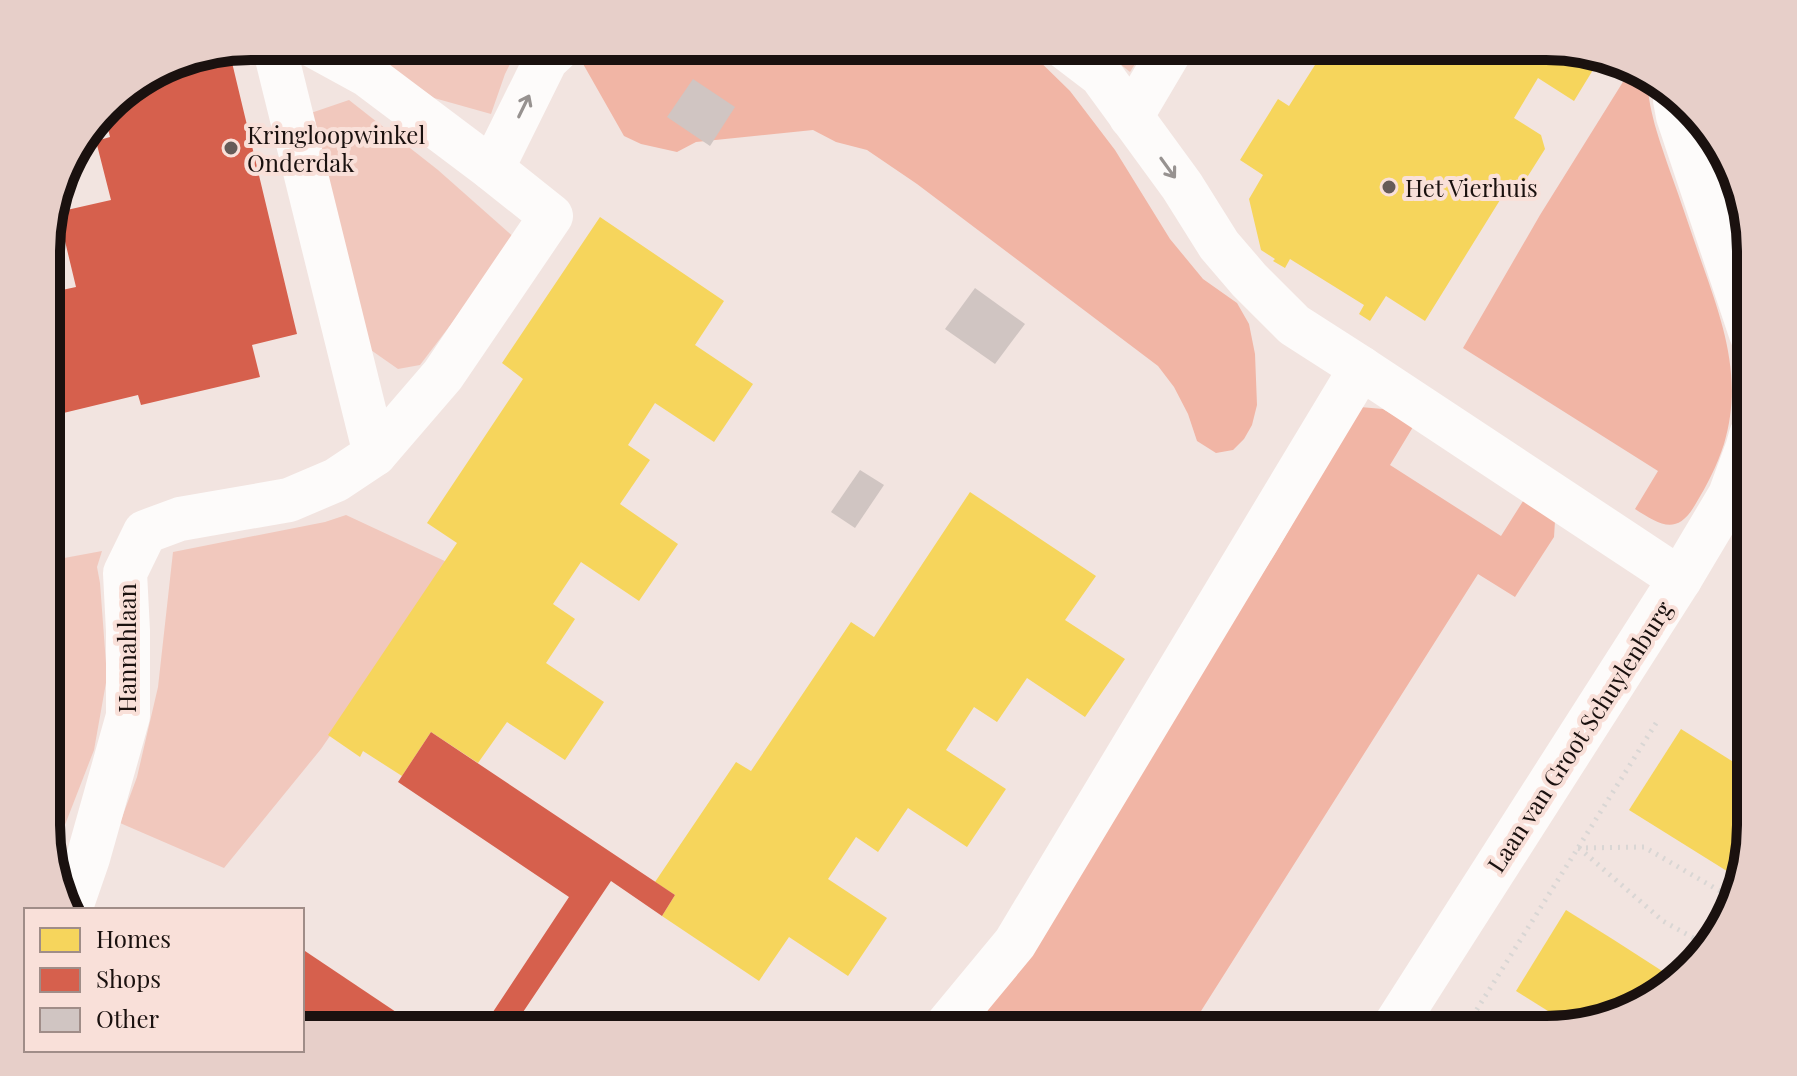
<svg xmlns="http://www.w3.org/2000/svg" width="1797" height="1076" viewBox="0 0 1797 1076" font-family="'Playfair Display',serif">
	<style>
		.green { fill: #f1c8bd }
		.forest { fill: #f1b5a5 }
		.homes { fill: #f6d55c }
		.shops { fill: #d6604d }
		.building { fill: #d0c5c2 }
		.lines { fill: none; stroke-linecap: round; stroke-linejoin: round }
		.path { stroke: #d9d6d4; stroke-width: 5; stroke-dasharray: 2 6; stroke-linecap: butt }
		.minor { stroke: #fdfbfa; stroke-width: 44 }
		.oneway { stroke: #979290 }
		.poi-dot { fill: #665b58; stroke: #f9e0d9; stroke-width: 3 }
		.labels { text-anchor: middle; dominant-baseline: central; stroke-width: 8; stroke-linejoin: round; paint-order: stroke }
		.poi-label { font-size: 24px; fill: #1a110f; stroke: #f9e0d9; text-anchor: start }
		.street-label { font-size: 24px; fill: #1a110f; stroke: #f9e0d9 }
		.rim { fill: none; stroke: #1a110f; stroke-width: 10 }
	</style>
	<rect width="100%" height="100%" fill="#f2e4e0"/>
	<g class="green">
		<polygon points="360,46 519,46 505,74 491,114 434,98"/>
		<polygon points="1098,46 1146,46 1130,72"/>
		<polygon points="349,100 438,170 516,239 420,365 398,369 368,348 305,115"/>
		<polygon points="346,515 449,563 321,749 224,868 120,823 137,777 158,687 173,552 325,522"/>
		<polygon points="102,551 97,567 100,583 107,677 94,750 51,861 48,851 48,561"/>
	</g>
	<g class="forest">
		<polygon points="592,46 1024,46 1070,91 1115,150 1170,239 1203,279 1237,303 1249,324 1255,354 1257,405 1252,425 1244,439 1233,450 1216,453 1197,441 1188,414 1174,387 1158,366 917,184 867,150 836,142 813,130 696,142 677,152 641,144 624,136 578,55"/>
		<path d="M1631,69L1647,73C1647,109 1660,141 1671,174C1682,204 1692,235 1703,266C1724,326 1743,380 1724,444C1717,466 1707,485 1695,505C1677,536 1660,525 1635,509L1658,471L1463,348L1540,215Z"/>
		<polygon points="1706,131 1723,148 1751,237 1751,260"/>
		<polygon points="1360,407 1383,409 1413,427 1390,465 1501,536 1525,498 1555,521 1554,537 1515,597 1478,574 1189,1030 975,1030 1276,552"/>
	</g>
	<g class="homes">
		<polygon points="1327,46 1546,46 1599,60 1574,101 1538,78 1514,118 1541,135 1545,149 1514,198 1500,200 1425,321 1386,296 1370,321 1359,314 1364,305 1290,259 1285,268 1273,261 1275,259 1261,250 1249,199 1263,175 1240,160 1278,99 1289,106"/>
		<polygon points="600,217 724,301 695,345 753,384 714,442 655,403 628,445 650,460 620,504 678,544 639,601 581,562 553,604 575,619 546,663 604,702 565,760 507,722 478,763 431,732 402,776 363,751 360,757 328,735 457,543 427,523 523,379 502,363"/>
		<polygon points="970,492 1096,576 1065,620 1125,659 1085,717 1027,678 997,722 974,707 946,750 1006,789 967,847 908,808 878,852 856,837 828,879 887,918 848,976 789,937 759,981 662,916 675,895 655,882 736,762 751,771 851,622 874,637"/>
		<polygon points="1681,729 1751,773 1751,838 1738,878 1629,810"/>
		<polygon points="1566,910 1614,940 1673,978 1649,1002 1572,1026 1516,991"/>
	</g>
	<g class="shops">
		<polygon points="229,50 297,334 252,345 260,377 141,405 138,395 51,416 55,435 48,437 48,293 76,287 58,212 111,200 96,141 110,137 104,112 116,97 173,61"/>
		<polygon points="431,732 675,895 662,916 611,881 511,1030 481,1030 569,897 398,782"/>
		<polygon points="302,949 399,1014 389,1030 302,1030"/>
	</g>
	<g class="building">
		<polygon points="693,79 735,107 710,146 667,117"/>
		<polygon points="975,288 1025,324 995,364 945,329"/>
		<polygon points="860,470 884,485 855,528 831,512"/>
	</g>
	<g class="lines">
		<g class="path">
			<polyline points="1578,848 1644,847 1732,898"/>
			<polyline points="1579,848 1663,921 1706,945"/>
			<polyline points="1464,1030 1658,720"/>
		</g>
		<g class="minor">
			<polyline points="274,46 375,454"/>
			<polyline points="1063,46 1101,75 1182,186 1219,245 1249,280 1294,325 1361,368"/>
			<polyline points="1675,100 1678,116 1751,334"/>
			<polyline points="1131,117 1173,46"/>
			<polyline points="492,169 546,60 561,46"/>
			<polyline points="70,910 88,858 128,716 128,631 125,573 145,532 180,519 289,500 336,480 375,454 443,375 551,216 492,169 367,75 314,46"/>
			<polyline points="943,1030 1015,943 1361,368 1680,579"/>
			<polyline points="1392,1030 1680,579 1730,495 1747,449 1751,435"/>
		</g>
	</g>
	<defs><path id="oneway-shaft" d="M-6 0H5M1.5-3L5.5 0L1.5 3" fill="none" stroke-width="1.6" stroke-linecap="round" stroke-linejoin="round" transform="scale(2)"/></defs>
	<g class="oneway">
		<use href="#oneway-shaft" transform="translate(524 106) rotate(-64)"/>
		<use href="#oneway-shaft" transform="translate(1168 168) rotate(54)"/>
	</g>
	<g class="poi-dot">
		<circle cx="231" cy="148" r="8"/>
		<circle cx="1389" cy="187" r="8"/>
	</g>
	<g class="labels">
		<g class="poi-label">
			<text x="247" y="134">Kringloopwinkel<tspan x="247" dy="28">Onderdak</tspan></text>
			<text x="1405" y="187">Het Vierhuis</text>
		</g>
		<g class="street-label">
			<text transform="translate(126 648) rotate(-90)">Hannahlaan</text>
			<text transform="translate(1579 736) rotate(-57)">Laan van Groot Schuylenburg</text>
		</g>
	</g>
	<path d="M0 0H1797V1076H0ZM251 60H1546A191 191 0 0 1 1737 251V825A191 191 0 0 1 1546 1016H251A191 191 0 0 1 60 825V251A191 191 0 0 1 251 60Z" fill="#e7cfc9" fill-rule="evenodd"/>
	<path class="rim" d="M251 60H1546A191 191 0 0 1 1737 251V825A191 191 0 0 1 1546 1016H251A191 191 0 0 1 60 825V251A191 191 0 0 1 251 60Z"/>
	<rect x="24" y="908" width="280" height="144" fill="#f9e0d9" stroke="#a08d88" stroke-width="2"/>
	<rect x="40" y="928" width="40" height="24" fill="#f6d55c" stroke="#a08d88" stroke-width="2"/>
	<text x="96" y="948" font-size="24" fill="#1a110f">Homes</text>
	<rect x="40" y="968" width="40" height="24" fill="#d6604d" stroke="#a08d88" stroke-width="2"/>
	<text x="96" y="988" font-size="24" fill="#1a110f">Shops</text>
	<rect x="40" y="1008" width="40" height="24" fill="#d0c5c2" stroke="#a08d88" stroke-width="2"/>
	<text x="96" y="1028" font-size="24" fill="#1a110f">Other</text>
</svg>
